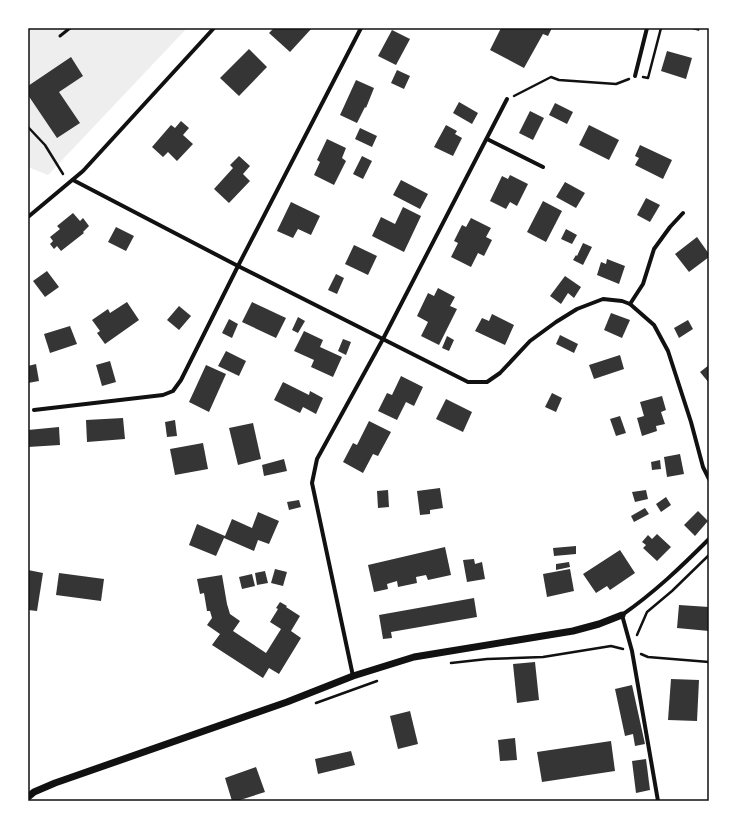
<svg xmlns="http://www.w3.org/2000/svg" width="737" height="829" viewBox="0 0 737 829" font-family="Montserrat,sans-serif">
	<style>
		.green { fill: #eee }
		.building { fill: #353535 }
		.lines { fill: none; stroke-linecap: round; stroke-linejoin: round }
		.path { stroke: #111; stroke-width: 2.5 }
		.service { stroke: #111; stroke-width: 3 }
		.minor { stroke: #111; stroke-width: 4 }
		.tertiary { stroke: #111; stroke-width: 7 }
		.neatline { fill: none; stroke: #111; stroke-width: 1.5 }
	</style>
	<rect width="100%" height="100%" fill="#fff"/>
	<polygon class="green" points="28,28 187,28 48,175 28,167"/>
	<g class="building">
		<polygon points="274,28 312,28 290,52 269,33"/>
		<polygon points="501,28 552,28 548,36 543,34 524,68 490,50"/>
		<polygon points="688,28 700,28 699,31"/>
		<polygon points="392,30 410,39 396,65 378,56"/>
		<polygon points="249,49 267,67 239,96 220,78"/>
		<polygon points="667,51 692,58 686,79 661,71"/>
		<polygon points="71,57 83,76 59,92 80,123 57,138 28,95 28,86"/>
		<polygon points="397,70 410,76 404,89 391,83"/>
		<polygon points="356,80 374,88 366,108 365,107 357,123 340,115"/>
		<polygon points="459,102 478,113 472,124 453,113"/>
		<polygon points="555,103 573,112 567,124 549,115"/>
		<polygon points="530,111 544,118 533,140 519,133"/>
		<polygon points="181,121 189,128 183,135 193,144 177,161 168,152 163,157 152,147 171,125 175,128"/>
		<polygon points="446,125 457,131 455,134 462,138 453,156 434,147"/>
		<polygon points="589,125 619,140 609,160 579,145"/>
		<polygon points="360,128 377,136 372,147 355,139"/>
		<polygon points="327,139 346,148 342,158 346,161 334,185 314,175 320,162 317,160"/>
		<polygon points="640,145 672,160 663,179 635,165 639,158 635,156"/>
		<polygon points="239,156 250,166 243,174 250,181 229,203 214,189 233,168 230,165"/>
		<polygon points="362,156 372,161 363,179 353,174"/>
		<polygon points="510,175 528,184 517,206 510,202 506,209 490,201 502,176 508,179"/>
		<polygon points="401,180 428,194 420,209 393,195"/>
		<polygon points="565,182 585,193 576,208 556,197"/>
		<polygon points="646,198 660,205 650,222 637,215"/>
		<polygon points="543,201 562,211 546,242 527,232"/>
		<polygon points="291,202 320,216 311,235 298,229 293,238 277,231"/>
		<polygon points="403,207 421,216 404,252 372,236 381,217 395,224"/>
		<polygon points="73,213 80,221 83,218 89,226 83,232 84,233 61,251 57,246 54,249 50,244 53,241 50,237 60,229 57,226"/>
		<polygon points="471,218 491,228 486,237 492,240 484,256 478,253 471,267 451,257 458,243 454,241 462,225 466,227"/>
		<polygon points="116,227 134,236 126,251 108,242"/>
		<polygon points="566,229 577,235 572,244 561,239"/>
		<polygon points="697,237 709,254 709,257 689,272 675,254"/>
		<polygon points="583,243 592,247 583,265 573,260 576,255 577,256"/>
		<polygon points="354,245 377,256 368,275 345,264"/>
		<polygon points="607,259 625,266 619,284 597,275 601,262 606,264"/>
		<polygon points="47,271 59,287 45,297 33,281"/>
		<polygon points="336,274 344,278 337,294 328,290"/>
		<polygon points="565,276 581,287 574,298 568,293 561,304 550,296"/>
		<polygon points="438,288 455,297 450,306 457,309 439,345 421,336 428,322 417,316 428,293 434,296"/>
		<polygon points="127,302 139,320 105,344 97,333 100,331 92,320 108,309 110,313"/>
		<polygon points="252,302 286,318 276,338 242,322"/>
		<polygon points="179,306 191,316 179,330 167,320"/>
		<polygon points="611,313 630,320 622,338 604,330"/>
		<polygon points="492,314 514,325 505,345 475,331 482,318 489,321"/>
		<polygon points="298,317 305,321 298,333 292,330"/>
		<polygon points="229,319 238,324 232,338 222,333"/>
		<polygon points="688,320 693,329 679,338 674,328"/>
		<polygon points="70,326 77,344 50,353 44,334"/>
		<polygon points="304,331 323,340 320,347 342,357 333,377 311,367 314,360 294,351"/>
		<polygon points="560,335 578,344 574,353 556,344"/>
		<polygon points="447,336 454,340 449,351 442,348"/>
		<polygon points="343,339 351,342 346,355 338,351"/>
		<polygon points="226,351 246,361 239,376 218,366"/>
		<polygon points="620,355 624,369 594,379 589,365"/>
		<polygon points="110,361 116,382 102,386 96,365"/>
		<polygon points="36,364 39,381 28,383 28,366"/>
		<polygon points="206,365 226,374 209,412 189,402"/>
		<polygon points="709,365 709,383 700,372"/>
		<polygon points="401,376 423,387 414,406 406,402 397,420 378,411 387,393 392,395"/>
		<polygon points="283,382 309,395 310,391 323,398 316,414 303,407 300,413 274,400"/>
		<polygon points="552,393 562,398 556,412 545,407"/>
		<polygon points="662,396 666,410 661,412 665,424 656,426 657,431 642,436 637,418 644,416 640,402"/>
		<polygon points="446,399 472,412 463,432 436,419"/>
		<polygon points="620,416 626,433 616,436 610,419"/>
		<polygon points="123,418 125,439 87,442 86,420"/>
		<polygon points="175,420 177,436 167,437 165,422"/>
		<polygon points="369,421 391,432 378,456 373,454 363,473 343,462 353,443 357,445"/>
		<polygon points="253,423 261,459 238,465 229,428"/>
		<polygon points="59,427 60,445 28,447 28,430"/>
		<polygon points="203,443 208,469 175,475 170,449"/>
		<polygon points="680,454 684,474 667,477 664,457"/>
		<polygon points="284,459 287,471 264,476 262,465"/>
		<polygon points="660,460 661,469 652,470 651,462"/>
		<polygon points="440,488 443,508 430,510 430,514 420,515 417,491"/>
		<polygon points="388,490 389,507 378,508 377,491"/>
		<polygon points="646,490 648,499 635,502 632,492"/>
		<polygon points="666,497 671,505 661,512 656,504"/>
		<polygon points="299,500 301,507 289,510 287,502"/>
		<polygon points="645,508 649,514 634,522 631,516"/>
		<polygon points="698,511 708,521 695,536 684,525"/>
		<polygon points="258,512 279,521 269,544 258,540 254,551 224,538 216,556 189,545 197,524 225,536 232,519 252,528"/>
		<polygon points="657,534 671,547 657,561 643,548 646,545 642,542 648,535 652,539"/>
		<polygon points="576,546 576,554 554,556 553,548"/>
		<polygon points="445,547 451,575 428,580 426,575 416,577 417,583 398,587 397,581 387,584 388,589 374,592 368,565"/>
		<polygon points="620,550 635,573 610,590 607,586 596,593 583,574"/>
		<polygon points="474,559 475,564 482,562 485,579 467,582 463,560"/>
		<polygon points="569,562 570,567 556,570 556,564"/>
		<polygon points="275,569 287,572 283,586 271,583"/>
		<polygon points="570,569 574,591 547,597 543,574"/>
		<polygon points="28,570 43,573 37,611 28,610"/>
		<polygon points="265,571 268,583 257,585 255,573"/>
		<polygon points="59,573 104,579 101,601 56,595"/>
		<polygon points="252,574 255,586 242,589 239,577"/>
		<polygon points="222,575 227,604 230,614 240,621 233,631 266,653 281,629 270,622 278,609 276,608 280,602 287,606 286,607 300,616 291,631 301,638 279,674 269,668 263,678 212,645 220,634 207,625 212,618 210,611 207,611 204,593 200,594 197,579"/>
		<polygon points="474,598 477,617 391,632 392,638 383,639 379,615"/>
		<polygon points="679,605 709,607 709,631 677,628"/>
		<polygon points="535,662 539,700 517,703 513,664"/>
		<polygon points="671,679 699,680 697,721 668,720"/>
		<polygon points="632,685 645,744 635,746 633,734 625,736 615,689"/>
		<polygon points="410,711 418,744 398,749 390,716"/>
		<polygon points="515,738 517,760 500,761 498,740"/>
		<polygon points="611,741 615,771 542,782 537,752"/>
		<polygon points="351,751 355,765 318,774 315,759"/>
		<polygon points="646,759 650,790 636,793 632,761"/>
		<polygon points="256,767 265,792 237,801 232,801 225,778"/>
	</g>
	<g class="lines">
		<g class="path">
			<polyline points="643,77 648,78 661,28"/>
			<polyline points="514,96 551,77 559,80 616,84 629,79"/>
			<polyline points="28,127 45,145 63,174"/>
			<polyline points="637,635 647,612 672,591 709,555"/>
			<polyline points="641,654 648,657 709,662"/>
			<polyline points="451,663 487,659 543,657 611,646 623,649"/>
			<polyline points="316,703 377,681"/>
		</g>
		<polyline class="service" points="60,36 70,28"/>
		<g class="minor">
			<polyline points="635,76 647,28"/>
			<polyline points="487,139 543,167"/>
			<polyline points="73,180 238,266 468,382 487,382 500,373 530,341 556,322 577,309 603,299 622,301 630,304 643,284 654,249 670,227 683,213"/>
			<polyline points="28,217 83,171 214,28"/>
			<polyline points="630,304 654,325 668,351 691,422 703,467 709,479"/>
			<polyline points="34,410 163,395 173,391 181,380 238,266 361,28"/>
			<polyline points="353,676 312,483 317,459 383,339 507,99"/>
			<path d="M658,801L632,651L622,615C655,592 681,567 709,539"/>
		</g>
		<polyline class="tertiary" points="28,797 34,792 55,783 287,702 353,676 414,657 573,631 599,624 622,615"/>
	</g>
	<rect width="737" height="829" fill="none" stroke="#ffffff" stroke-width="58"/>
	<rect x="29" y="29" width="679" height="771" class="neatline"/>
</svg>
